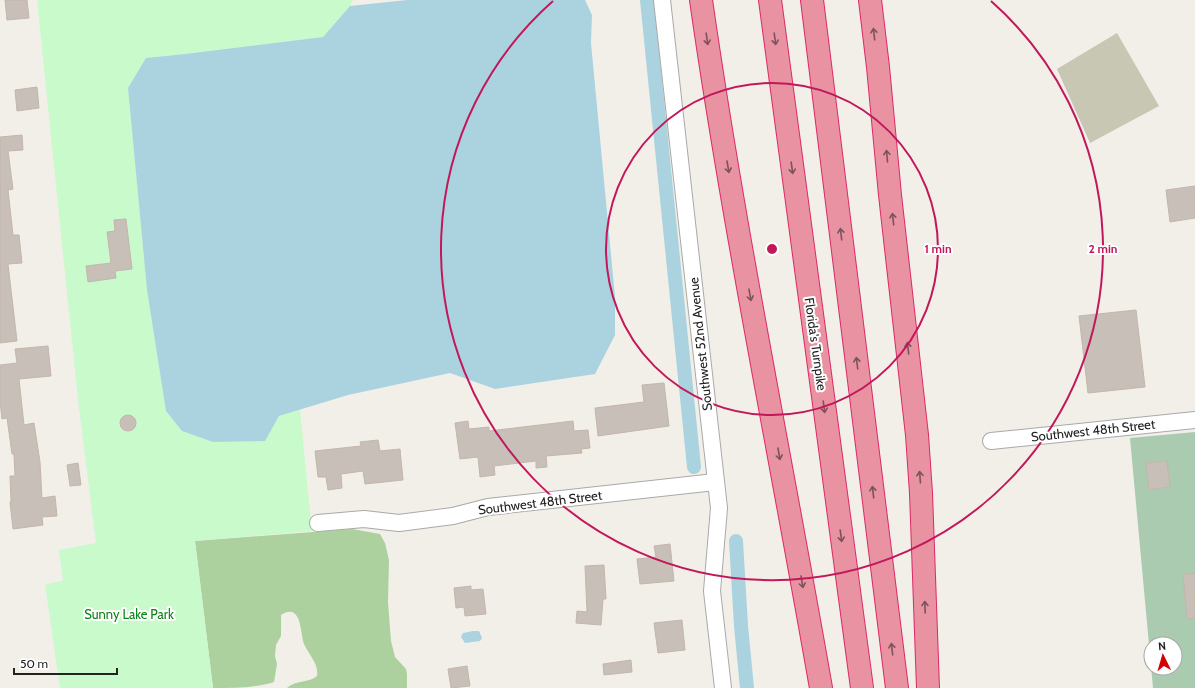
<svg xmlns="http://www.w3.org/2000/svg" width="1195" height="688" viewBox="0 0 1195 688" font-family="Cabin,sans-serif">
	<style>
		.construction { fill: #c7c7b4 }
		.forest { fill: #add19e }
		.cemetery { fill: #aacbaf; fill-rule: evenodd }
		.park { fill: #c8facc }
		.water { fill: #aad3df }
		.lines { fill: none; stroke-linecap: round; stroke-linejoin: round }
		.canal { stroke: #aad3df; stroke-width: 14 }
		.building { fill: #c7bfb8; stroke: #c4b6ab }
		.street-casing { stroke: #a9a9a9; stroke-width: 18 }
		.highway-casing { stroke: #dc2a67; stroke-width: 24 }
		.street { stroke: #fff; stroke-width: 16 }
		.highway { stroke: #e892a2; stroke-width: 22 }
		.oneway { stroke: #7b545c }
		.ring { fill: none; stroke: #c2185b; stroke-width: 2 }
		.labels { text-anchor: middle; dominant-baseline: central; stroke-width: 4; stroke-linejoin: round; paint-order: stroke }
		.street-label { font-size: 13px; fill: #222; stroke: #fff }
		.park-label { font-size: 13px; fill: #0c8416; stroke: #fff }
		.centre { fill: #c2185b; stroke: #fff; stroke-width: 2 }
		.ring-label { font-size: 12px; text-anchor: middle; font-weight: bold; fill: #c2185b; stroke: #fff; stroke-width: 4; stroke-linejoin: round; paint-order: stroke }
	</style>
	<rect width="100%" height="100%" fill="#f2efe9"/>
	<polygon class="construction" points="1117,33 1159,106 1090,143 1057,69"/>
	<path class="forest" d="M352,529L380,534L385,543L389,560L388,602L391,641L395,657L406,669L407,674V688H287C295,680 309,683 317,676C319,664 309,655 304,644C300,633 302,602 281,615V636L276,645L275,656L277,664L274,682C255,688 234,688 213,688L195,541Z"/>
	<path class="cemetery" d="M1195,432V688H1153L1130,438ZM1151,644H1175V668H1151Z"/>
	<polygon class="park" points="37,0 353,0 350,6 323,37 185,54 147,58 128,88 147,290 166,411 182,431 213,442 264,441 279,416 300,410 312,531 195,541 213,688 60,688 45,584 63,581 59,550 96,543 78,400"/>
	<g class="water">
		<polygon points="407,0 585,0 592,15 591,43 615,297 615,335 595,374 495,389 450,373 348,395 279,416 265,441 213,442 182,431 166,411 147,290 128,88 146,58 185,54 323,37 350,6"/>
		<polygon points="473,631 479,631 482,638 480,641 465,643 461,637 463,633"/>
	</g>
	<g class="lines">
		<g class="canal">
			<polyline points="647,0 694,467"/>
			<polyline points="736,541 741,626 747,688"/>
		</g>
	</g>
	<g class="building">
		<polygon points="5,0 27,0 29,18 7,20"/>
		<polygon points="37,87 39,108 17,111 15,90"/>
		<polygon points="22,135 23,150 8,151 13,189 8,190 13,235 19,235 22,263 8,264 17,341 0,343 0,137"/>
		<polygon points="1195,186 1195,218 1170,222 1166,190"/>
		<polygon points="126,219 132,269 115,271 116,278 88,282 86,266 111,263 107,232 115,231 114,220"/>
		<polygon points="1136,310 1145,387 1088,393 1079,316"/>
		<polygon points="48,346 51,376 19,379 24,425 34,423 40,462 42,498 55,496 57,516 42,517 43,525 13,529 10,502 11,502 10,476 15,476 14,454 12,454 7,418 2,419 0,402 0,365 17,363 15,349"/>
		<polygon points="664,383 669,426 598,436 595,408 644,402 642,385"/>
		<circle cx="128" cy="423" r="8"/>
		<polygon points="468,421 469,429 489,427 489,431 573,421 574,431 588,430 590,448 581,449 582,453 546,456 547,467 536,468 536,461 494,466 495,475 480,477 478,457 460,459 455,423"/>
		<polygon points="378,440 380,451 400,449 403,480 365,484 363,471 341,474 342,488 328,490 326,477 318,477 315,451 361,446 360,442"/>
		<polygon points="1167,461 1170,487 1149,490 1146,463"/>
		<polygon points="78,463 81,485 70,486 67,465"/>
		<polygon points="670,544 674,581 640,584 637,559 656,557 654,546"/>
		<polygon points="604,565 606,599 603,599 601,625 576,623 577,611 587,612 585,566"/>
		<polygon points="1195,573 1195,618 1187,619 1183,575"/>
		<polygon points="471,586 471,590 483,589 486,614 465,616 464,607 456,608 454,588"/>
		<polygon points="682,620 685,650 658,653 654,623"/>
		<polygon points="631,660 632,672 604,675 603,664"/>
		<polygon points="467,666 470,686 451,688 448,669"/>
	</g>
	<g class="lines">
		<g class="street-casing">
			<g id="street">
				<polyline points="662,0 719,508 712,591 723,688"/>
				<polyline points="991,441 1195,420"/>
				<polyline points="318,523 364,519 399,523 453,516 488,507 715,482"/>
			</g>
		</g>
		<g class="highway-casing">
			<g id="highway">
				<path d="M701,0C734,230 781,459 821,688"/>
				<polyline points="770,0 862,688"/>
				<polyline points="812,0 897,688"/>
				<polyline points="870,0 878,67 890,195 917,435 921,493 928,688"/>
			</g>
		</g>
		<use href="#street" class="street"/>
		<use href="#highway" class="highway"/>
	</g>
	<defs><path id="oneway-shaft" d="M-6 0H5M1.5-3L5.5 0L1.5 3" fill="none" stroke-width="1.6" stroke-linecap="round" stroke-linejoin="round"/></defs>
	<g class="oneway">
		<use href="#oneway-shaft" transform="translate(874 34) rotate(-97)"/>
		<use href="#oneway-shaft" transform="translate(707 39) rotate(82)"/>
		<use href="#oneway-shaft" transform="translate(775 39) rotate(82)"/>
		<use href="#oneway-shaft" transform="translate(887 156) rotate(-95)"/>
		<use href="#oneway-shaft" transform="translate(728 167) rotate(80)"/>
		<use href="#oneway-shaft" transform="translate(792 168) rotate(82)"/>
		<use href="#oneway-shaft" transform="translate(893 219) rotate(-97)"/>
		<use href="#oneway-shaft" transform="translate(841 234) rotate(-97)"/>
		<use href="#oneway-shaft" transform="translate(750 295) rotate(80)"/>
		<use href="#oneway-shaft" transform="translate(908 348) rotate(-97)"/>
		<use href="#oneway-shaft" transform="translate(857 363) rotate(-97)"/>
		<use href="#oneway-shaft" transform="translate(824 407) rotate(82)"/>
		<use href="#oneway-shaft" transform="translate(779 454) rotate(80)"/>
		<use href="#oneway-shaft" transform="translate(920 477) rotate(-94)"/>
		<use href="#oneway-shaft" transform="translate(873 492) rotate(-97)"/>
		<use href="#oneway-shaft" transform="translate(841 536) rotate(82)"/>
		<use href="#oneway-shaft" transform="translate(802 582) rotate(80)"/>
		<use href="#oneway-shaft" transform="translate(925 607) rotate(-92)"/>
		<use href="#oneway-shaft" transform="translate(892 649) rotate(-97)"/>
	</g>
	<g class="ring">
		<circle cx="772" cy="249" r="166"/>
		<path d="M991 1A331 331 0 1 1 553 1"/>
	</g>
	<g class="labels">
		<g class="street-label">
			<text transform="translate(700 344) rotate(-96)">Southwest 52nd Avenue</text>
			<text transform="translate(816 344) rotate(82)">Florida's Turnpike</text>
			<text transform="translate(1093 430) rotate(-6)">Southwest 48th Street</text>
			<text transform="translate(540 502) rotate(-7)">Southwest 48th Street</text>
		</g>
		<g class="park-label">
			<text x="129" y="614">Sunny Lake Park</text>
		</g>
	</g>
	<circle cx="772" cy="249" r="6" class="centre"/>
	<g class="ring-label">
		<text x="938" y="253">1 min</text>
		<text x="1103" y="253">2 min</text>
	</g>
	<g transform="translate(1163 656) rotate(355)"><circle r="19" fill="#ffffff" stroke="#a7a7a7"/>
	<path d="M0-3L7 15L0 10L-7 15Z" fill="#d40000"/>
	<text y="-6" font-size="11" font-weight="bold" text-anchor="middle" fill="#222222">N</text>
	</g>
	<path d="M14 668v6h103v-6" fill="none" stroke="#222222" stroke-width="2"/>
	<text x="20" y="668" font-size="12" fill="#222222" stroke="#ffffff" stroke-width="3" paint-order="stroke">50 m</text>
</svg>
